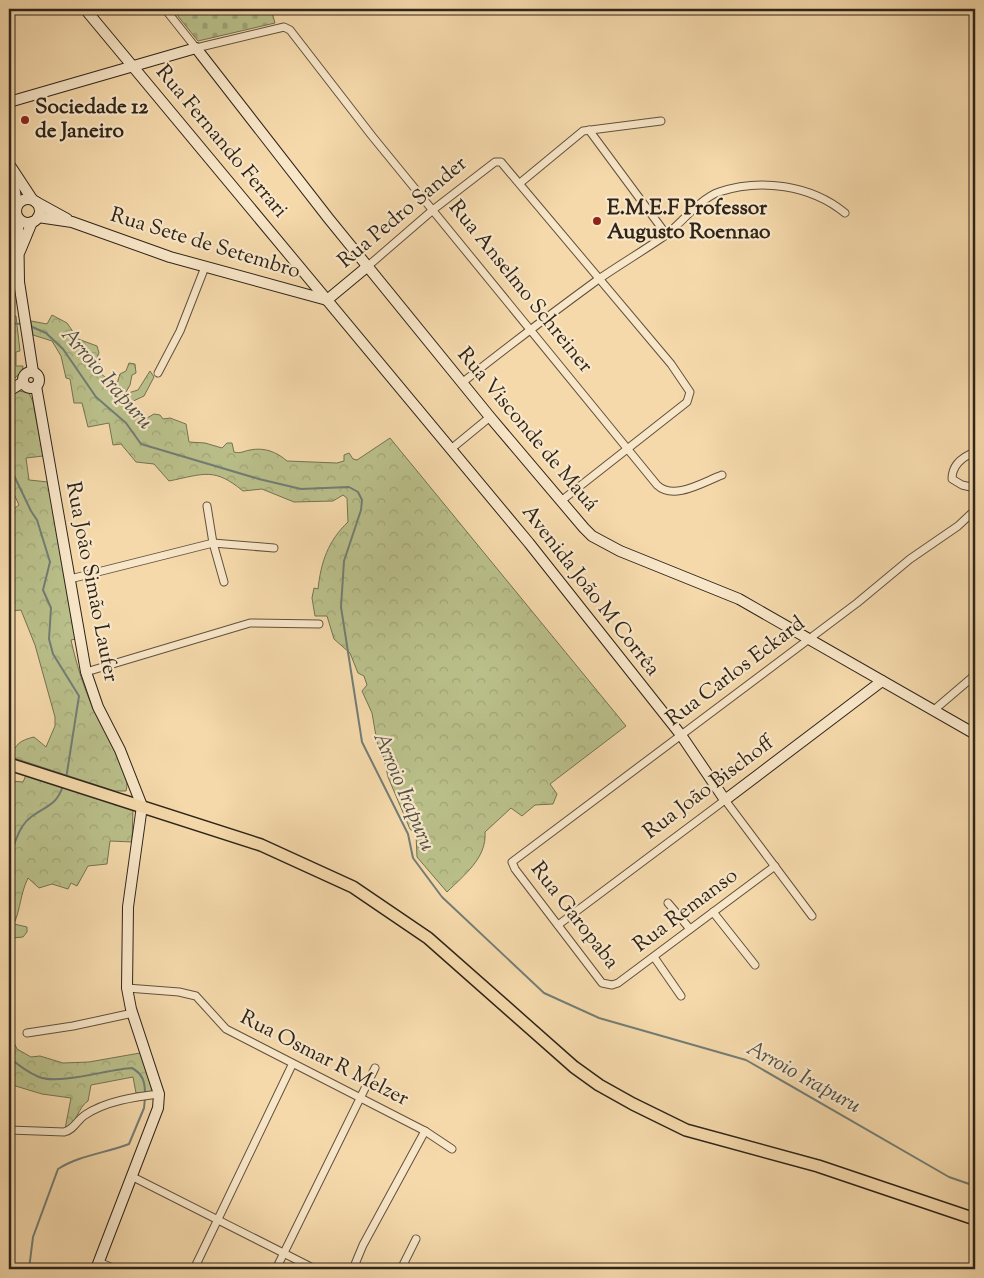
<svg xmlns="http://www.w3.org/2000/svg" width="984" height="1278" viewBox="0 0 984 1278" font-family="'Sorts Mill Goudy',serif">
	<style>
		.forest { fill: url(#forest-crowns); stroke: #747252 }
		.cemetery { fill: url(#cemetery-stones); stroke: #747252 }
		.lines { fill: none; stroke-linecap: round; stroke-linejoin: round }
		.stream { stroke: #727d75; stroke-width: 2 }
		.street-casing { stroke: #60513e; stroke-width: 9 }
		.secondary-casing { stroke: #2e2419; stroke-width: 12 }
		.primary-casing { stroke: #2e2419; stroke-width: 14 }
		.street { stroke: #f8e6c8; stroke-width: 7 }
		.secondary { stroke: #f8e6c8; stroke-width: 10 }
		.primary { stroke: #f5d9ab; stroke-width: 11 }
		.poi-dot { fill: #8f2418; stroke: #f8e6c8; stroke-width: 2 }
		.labels { text-anchor: middle; dominant-baseline: central; stroke-width: 4.5; stroke-linejoin: round; paint-order: stroke }
		.poi-label { font-size: 21px; font-weight: bold; fill: #2e2419; stroke: #f8e6c8; text-anchor: start }
		.street-label { font-size: 21px; fill: #2e2419; stroke: #f8e6c8 }
		.water-label { font-size: 22px; font-style: italic; fill: #505047; stroke: #f8e6c8 }
	</style>
	<defs>
		<pattern id="forest-crowns" width="20" height="18" patternUnits="userSpaceOnUse" patternTransform="scale(1.25)"><rect width="20" height="18" fill="#bac08b"/><path d="M2 6a3 3 0 1 1 6 0M12 15a3 3 0 1 1 6 0" fill="none" stroke="#a0a577"/></pattern>
		<pattern id="cemetery-stones" width="16" height="16" patternUnits="userSpaceOnUse" patternTransform="scale(1.25)"><rect width="16" height="16" fill="#bac08b"/><path d="M2 7V4a2 2 0 0 1 4 0v3zM10 15v-3a2 2 0 0 1 4 0v3z" fill="#a0a577"/></pattern>
	</defs>
	<rect width="100%" height="100%" fill="#f5d9ab"/>
	<filter id="stains"><feTurbulence type="fractalNoise" baseFrequency=".004" numOctaves="4"/><feColorMatrix values="0 0 0 0 .2 0 0 0 0 .09 0 0 0 0 .02 0 0 0 .5 -.17"/></filter>
	<radialGradient id="worn" r=".72"><stop offset=".6" stop-color="#630" stop-opacity="0"/><stop offset="1" stop-color="#630" stop-opacity=".3"/></radialGradient>
	<g class="forest">
		<path d="M52,315L67,323L78,339L97,346L99,353L96,360L100,364L101,374L108,379L115,390L120,374L126,371L129,363L135,364L136,373L132,375L130,385L125,394L138,390L150,371L154,377L144,396L129,403L147,418L154,414L160,415L163,419L170,418L186,424L189,442L205,443L222,448L227,443H232L234,452C240,454 244,451 250,450C264,447 277,452 287,461L337,463L344,461V455L349,453L353,459L357,460L390,438L626,726L550,784L557,794L553,804L535,805L522,816L511,808L485,832C487,858 464,875 447,892L417,857L416,834L410,829L388,777L384,758L377,742L372,713L362,691L367,685L364,676L358,673L350,653L334,639L327,616H315L312,598L314,588L318,589C321,562 328,541 348,522L347,498L343,495L333,501L294,502L262,489L243,491C214,467 204,474 169,481L154,464L136,462L121,444L113,445L109,423L88,427L82,403H74L70,379L66,378L61,356L52,341L33,335L31,321L47,324Z"/>
		<polygon points="9,316 16,316 20,351 16,352 16,366 23,366 22,372 9,383"/>
		<path d="M19,391L29,393L33,402L43,456L26,458L29,480L48,482L76,639L71,640C76,663 83,685 92,706C100,726 133,770 126,791H115L11,757C15,744 21,740 34,737L46,747L55,726V717L35,645L21,610L9,611V506L15,508L19,505L9,483V397Z"/>
		<path d="M27,773L133,808L132,842L110,841L107,864L88,866L77,886L71,883L68,889L52,884L39,888L28,878C20,895 21,907 14,924L27,927V932L23,937L13,938L9,978V819H12C20,801 5,800 11,781L23,782Z"/>
		<path d="M9,1023L11,1036L17,1049L31,1057L40,1056L63,1063L89,1062L140,1053L155,1093H136L133,1077L91,1085L88,1101C77,1108 78,1123 65,1129L71,1098L42,1094L9,1084Z"/>
	</g>
	<polygon class="cemetery" points="175,9 271,9 275,23 198,41 173,10"/>
	<g class="lines">
		<g class="stream">
			<polyline points="9,323 21,324"/>
			<polyline points="30,326 46,333 63,349 96,397 126,423 141,444 259,479 301,489 349,487 358,492 362,500 361,510 344,561 341,607 362,742 408,834 413,858 442,897 544,993 599,1018 746,1060 949,1177 975,1186"/>
			<polyline points="9,465 31,511 37,520 50,562 43,590 51,608 49,639 53,654 79,696 66,779"/>
			<path d="M9,869C11,853 17,827 31,817C47,805 56,806 63,786"/>
			<path d="M9,1057C18,1065 27,1072 39,1077C60,1085 109,1069 132,1068C143,1074 145,1082 145,1094"/>
			<path d="M29,1269L33,1237L58,1169C80,1155 106,1153 129,1144L144,1108L145,1098"/>
		</g>
		<g class="street-casing">
			<g id="street">
				<path d="M165,9L196,48L284,27L290,30L372,136L657,485C674,501 703,482 722,475"/>
				<polyline points="589,130 666,234"/>
				<polyline points="520,183 583,131 661,121"/>
				<polyline points="368,266 434,209 495,162 501,162 671,364 690,392 687,402 561,501"/>
				<polyline points="158,373 180,331 205,267"/>
				<path d="M463,382C507,347 551,314 596,281C619,265 643,251 666,235C681,223 701,198 719,192C760,178 811,185 845,213"/>
				<polyline points="451,449 490,417"/>
				<path d="M975,452C962,457 952,465 952,479L962,485L975,488"/>
				<polyline points="207,506 213,543 224,582"/>
				<polyline points="70,579 213,543 274,548"/>
				<polyline points="86,672 250,623 319,624"/>
				<polyline points="934,710 975,675"/>
				<polyline points="775,866 618,983 612,985 602,983 515,869 512,862 857,603 910,559 958,526 975,510"/>
				<polyline points="668,903 690,929"/>
				<polyline points="713,912 755,965"/>
				<polyline points="558,925 725,800 812,916"/>
				<polyline points="654,957 681,996"/>
				<polyline points="127,988 179,992 196,996 226,1029 425,1131 452,1149"/>
				<polyline points="27,1033 73,1026 133,1013"/>
				<path d="M9,1130L64,1132C74,1130 77,1120 85,1115C106,1101 134,1097 159,1094"/>
				<polyline points="133,1177 315,1269"/>
				<polyline points="99,1262 115,1269"/>
				<polyline points="194,1269 292,1065"/>
				<polyline points="276,1269 375,1068"/>
				<polyline points="353,1269 363,1245 425,1131"/>
				<polyline points="401,1269 416,1239"/>
			</g>
		</g>
		<g class="secondary-casing">
			<g id="secondary">
				<polyline points="85,9 529,543 681,735 725,800 882,681"/>
				<polyline points="9,102 196,48 329,219 490,417 584,528 592,536 620,551 739,599 975,734"/>
				<polyline points="9,164 32,199"/>
				<polyline points="12,173 17,205"/>
				<circle cx="28" cy="211" r="12"/>
				<polyline points="36,202 67,219"/>
				<polyline points="38,217 72,222 170,257 327,300"/>
				<polyline points="18,218 19,282 33,372"/>
				<polyline points="20,251 32,222"/>
				<polyline points="327,300 368,266"/>
				<circle cx="31" cy="380" r="8"/>
				<polyline points="36,386 86,672 98,707 120,750 142,806 128,907 127,988 131,1009 159,1094 158,1108 96,1269"/>
				<polyline points="9,391 23,382"/>
			</g>
		</g>
		<g class="primary-casing">
			<polyline id="primary" points="9,764 261,845 353,887 428,938 574,1067 599,1085 633,1104 686,1130 818,1166 975,1219"/>
		</g>
		<use href="#street" class="street"/>
		<use href="#secondary" class="secondary"/>
		<use href="#primary" class="primary"/>
	</g>
	<g class="poi-dot">
		<circle cx="25" cy="120" r="5"/>
		<circle cx="597" cy="221" r="5"/>
	</g>
	<g class="labels">
		<g class="poi-label">
			<text x="35" y="108">Sociedade 12<tspan x="35" dy="24">de Janeiro</tspan></text>
			<text x="607" y="209">E.M.E.F Professor<tspan x="607" dy="24">Augusto Roennao</tspan></text>
		</g>
		<g class="street-label">
			<text transform="translate(221 142) rotate(50)">Rua Fernando Ferrari</text>
			<text transform="translate(403 213) rotate(-40)">Rua Pedro Sander</text>
			<text transform="translate(205 244) rotate(17)">Rua Sete de Setembro</text>
			<text transform="translate(520 287) rotate(51)">Rua Anselmo Schreiner</text>
			<text transform="translate(527 430) rotate(50)">Rua Visconde de Mauá</text>
			<text transform="translate(91 582) rotate(79)">Rua João Simão Laufer</text>
			<text transform="translate(590 591) rotate(52)">Avenida João M Corrêa</text>
			<text transform="translate(736 672) rotate(-37)">Rua Carlos Eckard</text>
			<text transform="translate(709 788) rotate(-37)">Rua João Bischoff</text>
			<text transform="translate(686 911) rotate(-37)">Rua Remanso</text>
			<text transform="translate(574 916) rotate(52)">Rua Garopaba</text>
			<text transform="translate(324 1059) rotate(27)">Rua Osmar R Melzer</text>
		</g>
		<g class="water-label">
			<text transform="translate(106 379) rotate(49)">Arroio Irapuru</text>
			<text transform="translate(403 792) rotate(67)">Arroio Irapuru</text>
			<text transform="translate(803 1078) rotate(29)">Arroio Irapuru</text>
		</g>
	</g>
	<rect width="984" height="1278" fill="none" stroke="#f5d9ab" stroke-width="30"/>
	<rect x="10" y="10" width="964" height="1258" fill="none" stroke="#2e2419" stroke-width="2.5"/>
	<rect x="15" y="15" width="954" height="1248" fill="none" stroke="#2e2419"/>
	<rect width="100%" height="100%" filter="url(#stains)"/>
	<rect width="100%" height="100%" fill="url(#worn)"/>
</svg>
